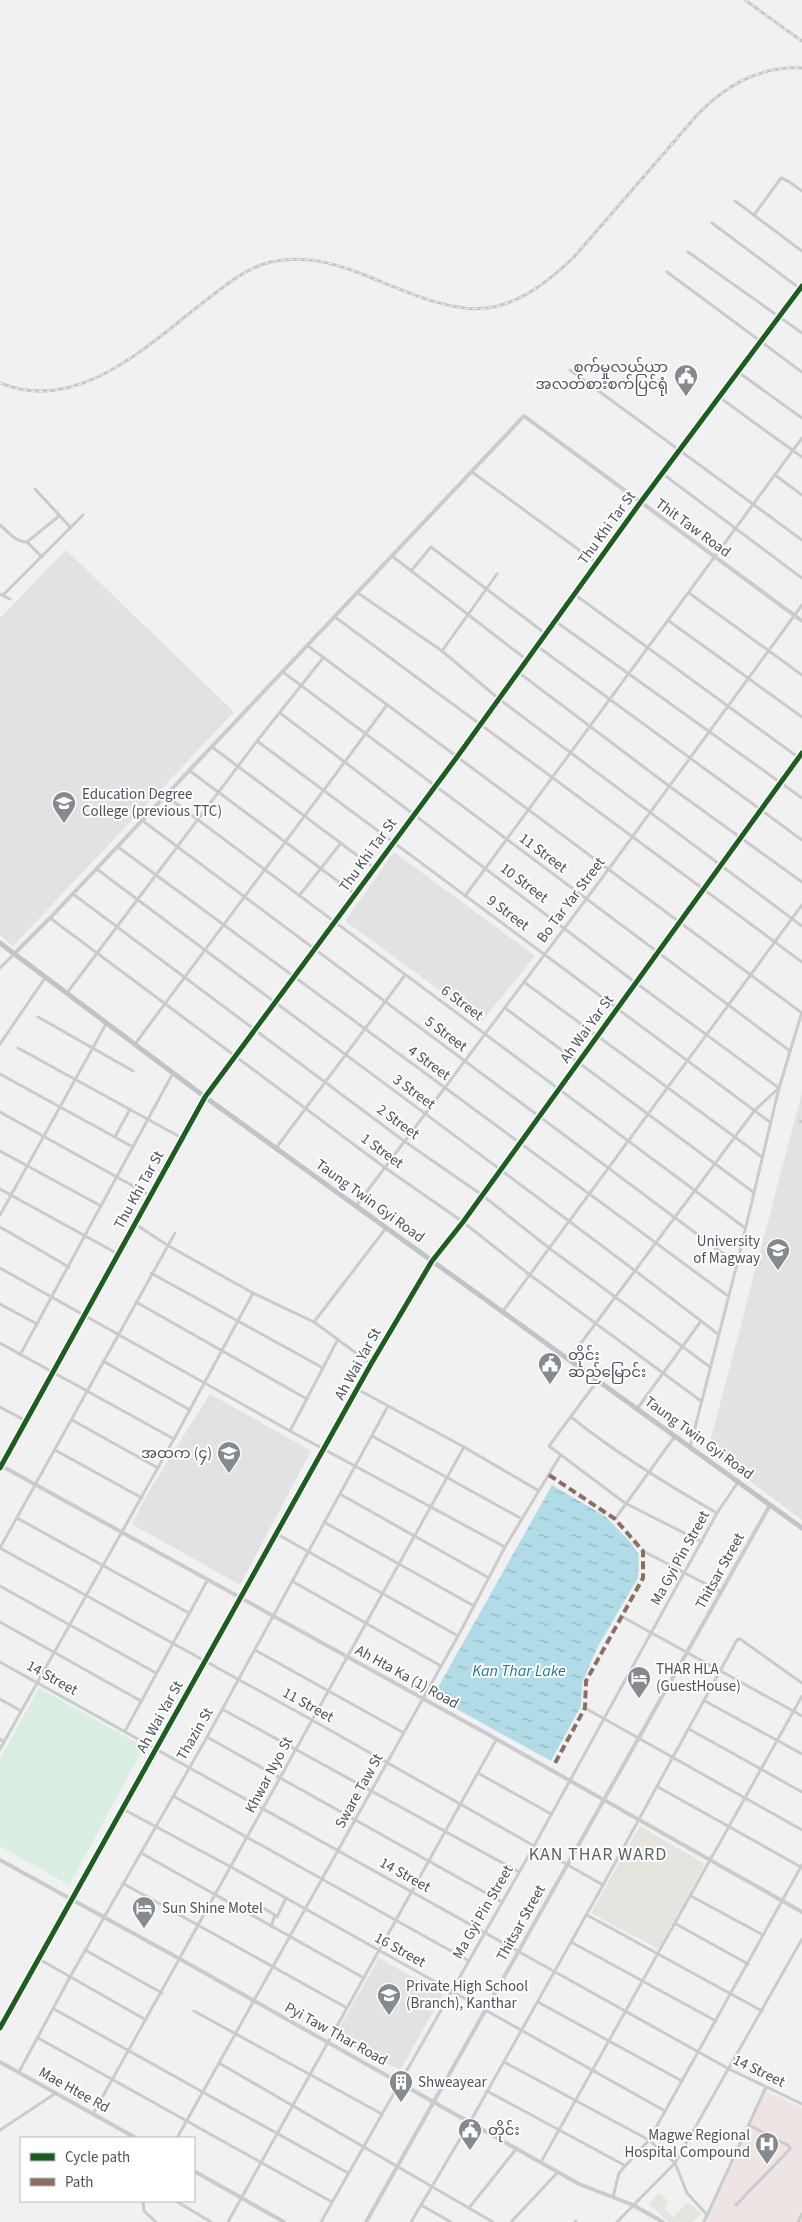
<svg xmlns="http://www.w3.org/2000/svg" width="802" height="2222" viewBox="0 0 802 2222" font-family="'Source Sans 3','Noto Sans Myanmar',sans-serif">
	<style>
		.commercial { fill: #e5e4df }
		.education { fill: #e3e2e2 }
		.medical { fill: #eee4e3 }
		.pitch { fill: #d8eee0 }
		.water { fill: url(#water-ripples) }
		.lines { fill: none; stroke-linecap: round; stroke-linejoin: round }
		.minor { stroke: #c9cbcc; stroke-width: 3 }
		.tertiary { stroke: #c9cbcc; stroke-width: 4 }
		.trunk { stroke: #c0c4c8; stroke-width: 5 }
		.rail-casing { stroke: #c5c6c7; stroke-width: 3 }
		.rail { stroke: #fff; stroke-width: 1; stroke-dasharray: 4; stroke-linecap: butt }
		.quiet { stroke: #8d6e63; stroke-width: 4; stroke-dasharray: 8 4; stroke-linecap: butt }
		.cycleway-casing { stroke: #fff; stroke-width: 8 }
		.cycleway { stroke: #1b5e20; stroke-width: 5 }
		.labels { text-anchor: middle; dominant-baseline: central; stroke-width: 4; stroke-linejoin: round; paint-order: stroke }
		.poi-label { font-size: 15px; fill: #4a535b; stroke: #fff; text-anchor: start }
		.street-label { font-size: 15px; fill: #4a535b; stroke: #fff }
		.water-label { font-size: 16px; font-style: italic; fill: #1b7b95; stroke: #fff }
		.quarter-label { font-size: 18px; letter-spacing: 1px; fill: #5d6064; stroke: #fff }
	</style>
	<defs>
		<pattern id="water-ripples" width="26" height="14" patternUnits="userSpaceOnUse" patternTransform="scale(1.25)"><rect width="26" height="14" fill="#b1dce7"/><path d="M2 4q2-2 4 0t4 0M15 11q2-2 4 0t4 0" fill="none" stroke="#92b5be"/></pattern>
	</defs>
	<rect width="100%" height="100%" fill="#f1f1f1"/>
	<g class="commercial">
		<polygon points="640,1826 705,1864 658,1949 591,1913"/>
		<polygon points="659,2193 669,2202 664,2209 673,2217 688,2202 701,2214 693,2222 669,2222 649,2204"/>
	</g>
	<g class="education">
		<polygon points="66,550 234,712 13,946 0,935 0,618"/>
		<polygon points="394,852 535,956 482,1021 345,921"/>
		<polygon points="802,1092 802,1520 708,1450"/>
		<polygon points="210,1394 311,1451 240,1585 132,1524 149,1491"/>
		<polygon points="379,1958 443,1994 400,2070 334,2037"/>
	</g>
	<polygon class="medical" points="766,2091 802,2108 802,2222 706,2222"/>
	<polygon class="pitch" points="39,1688 144,1747 69,1885 0,1846 0,1759"/>
	<polygon class="water" points="552,1485 606,1517 632,1544 639,1555 638,1578 597,1648 582,1683 581,1706 551,1761 433,1696"/>
	<g class="lines">
		<g class="minor">
			<polyline points="735,201 802,251"/>
			<polyline points="754,215 781,178 788,181 802,191"/>
			<polyline points="712,223 802,290"/>
			<polyline points="688,252 802,333"/>
			<polyline points="667,272 802,372"/>
			<polyline points="570,370 802,540"/>
			<polyline points="738,372 802,418"/>
			<polyline points="719,397 802,457"/>
			<polyline points="472,472 597,563"/>
			<polyline points="663,474 802,578"/>
			<polyline points="775,475 802,495"/>
			<polyline points="35,489 71,528"/>
			<path d="M0,525C8,532 16,542 27,542L59,516"/>
			<polyline points="27,542 42,557"/>
			<polyline points="392,556 527,660"/>
			<polyline points="411,571 431,547 546,634"/>
			<polyline points="358,593 442,651 499,699 802,926"/>
			<polyline points="689,593 802,675"/>
			<polyline points="0,594 10,599"/>
			<polyline points="574,594 802,760"/>
			<polyline points="3,595 83,515"/>
			<polyline points="335,617 802,962"/>
			<polyline points="555,621 802,798"/>
			<polyline points="669,621 802,717"/>
			<polyline points="308,646 802,1013"/>
			<polyline points="537,646 802,840"/>
			<polyline points="442,651 497,574"/>
			<polyline points="283,672 790,1051"/>
			<polyline points="518,672 669,786 802,882"/>
			<polyline points="280,713 636,983 779,1088 737,1264 690,1447"/>
			<polyline points="257,741 770,1122"/>
			<polyline points="212,747 374,868"/>
			<polyline points="190,771 355,894"/>
			<polyline points="166,796 745,1228"/>
			<polyline points="143,821 737,1264"/>
			<polyline points="118,847 728,1296"/>
			<path d="M97,869C303,1025 513,1176 718,1334"/>
			<polyline points="73,894 404,1141 482,1195 549,1248 710,1367"/>
			<polyline points="299,896 341,843"/>
			<polyline points="465,896 802,438"/>
			<polyline points="50,918 384,1167 463,1222 530,1275 701,1401"/>
			<polyline points="0,968 14,954"/>
			<polyline points="524,982 762,1157"/>
			<polyline points="67,993 257,741 323,658"/>
			<polyline points="505,1008 753,1192"/>
			<polyline points="38,1017 133,1071"/>
			<polyline points="0,1044 45,978"/>
			<polyline points="135,1044 387,705"/>
			<polyline points="18,1048 182,1138"/>
			<polyline points="0,1074 133,1147"/>
			<polyline points="0,1112 151,1196"/>
			<polyline points="800,1121 802,1122"/>
			<polyline points="115,1137 130,1109"/>
			<polyline points="276,1148 405,975"/>
			<polyline points="0,1151 101,1206"/>
			<polyline points="0,1189 118,1254"/>
			<polyline points="356,1206 608,870 802,605"/>
			<polyline points="0,1215 106,1024"/>
			<polyline points="135,1224 167,1245 253,1293 314,1322 371,1364"/>
			<polyline points="0,1227 69,1267"/>
			<polyline points="175,1233 0,1548 312,1720 603,1885"/>
			<polyline points="0,1268 290,1431 505,1547"/>
			<polyline points="151,1273 323,1368"/>
			<polyline points="136,1302 307,1399"/>
			<polyline points="0,1304 37,1324"/>
			<polyline points="503,1311 802,905"/>
			<polyline points="314,1322 386,1228"/>
			<polyline points="0,1343 174,1439"/>
			<polyline points="20,1355 173,1073"/>
			<polyline points="569,1359 755,1110 779,1088 802,1012"/>
			<polyline points="103,1361 190,1410"/>
			<polyline points="598,1380 549,1446 625,1503 702,1542"/>
			<polyline points="357,1389 464,1447 539,1491"/>
			<polyline points="0,1407 26,1421"/>
			<polyline points="637,1409 701,1321"/>
			<path d="M571,1417C617,1454 666,1484 717,1513"/>
			<polyline points="72,1420 158,1468"/>
			<polyline points="290,1431 338,1339"/>
			<polyline points="372,1436 522,1519"/>
			<polyline points="55,1450 142,1498"/>
			<polyline points="340,1494 489,1578"/>
			<polyline points="17,1518 189,1613"/>
			<polyline points="615,1519 675,1436"/>
			<polyline points="324,1522 474,1606"/>
			<polyline points="277,1534 458,1636"/>
			<polyline points="643,1551 721,1592"/>
			<polyline points="292,1581 441,1666"/>
			<polyline points="0,1586 156,1673"/>
			<polyline points="621,1616 802,1716"/>
			<polyline points="0,1622 141,1701"/>
			<polyline points="255,1650 404,1733"/>
			<polyline points="0,1662 729,2069 802,2104"/>
			<polyline points="0,1699 21,1711"/>
			<polyline points="705,1701 802,1754"/>
			<polyline points="585,1708 802,1830"/>
			<polyline points="222,1709 519,1872"/>
			<polyline points="689,1729 802,1792"/>
			<polyline points="125,1731 207,1581"/>
			<polyline points="207,1737 502,1902"/>
			<polyline points="0,1739 4,1742"/>
			<polyline points="0,1749 174,1439 253,1293"/>
			<polyline points="478,1773 551,1814"/>
			<polyline points="658,1787 801,1867"/>
			<polyline points="173,1796 469,1961"/>
			<polyline points="123,1809 231,1867 665,2111"/>
			<polyline points="141,1853 364,1978"/>
			<polyline points="124,1884 347,2008"/>
			<polyline points="691,1896 763,1935"/>
			<polyline points="258,1905 275,1915 271,1927"/>
			<polyline points="587,1915 762,2011"/>
			<polyline points="277,1917 286,1898"/>
			<polyline points="676,1924 748,1964"/>
			<polyline points="571,1942 716,2021"/>
			<polyline points="85,1950 162,1993"/>
			<polyline points="39,1959 146,2020"/>
			<polyline points="538,2002 682,2081"/>
			<polyline points="54,2009 348,2173"/>
			<polyline points="194,2011 382,2114"/>
			<polyline points="38,2038 332,2202"/>
			<polyline points="504,2062 649,2140 675,2163 687,2193 707,2215"/>
			<polyline points="219,2063 493,2222"/>
			<polyline points="19,2072 70,1977 207,1737 388,1406"/>
			<polyline points="487,2091 624,2165"/>
			<polyline points="93,2114 464,1447"/>
			<polyline points="0,2130 56,2093"/>
			<polyline points="177,2138 458,1636 505,1547 560,1456"/>
			<polyline points="541,2162 802,1696"/>
			<polyline points="613,2197 619,2173 649,2140 802,1865"/>
			<polyline points="143,2201 144,2211 156,2222"/>
			<polyline points="176,2201 211,2222"/>
			<polyline points="421,2205 451,2222"/>
			<polyline points="736,2205 790,2149 789,2146 749,2125"/>
			<polyline points="469,2208 517,2148"/>
			<polyline points="228,2222 496,1740"/>
			<polyline points="321,2222 534,1846 717,1513 738,1482"/>
			<polyline points="411,2222 470,2122 603,1885 737,1640 740,1639 802,1683"/>
			<polyline points="511,2222 558,2172"/>
			<polyline points="575,2222 576,2221"/>
			<polyline points="617,2222 675,2163 802,1939"/>
			<polyline points="704,2222 766,2087"/>
			<polyline points="798,2222 802,2214"/>
		</g>
		<g class="tertiary">
			<polyline points="14,954 50,918 524,416 802,621"/>
			<polyline points="0,1465 491,1736 802,1912"/>
			<polyline points="0,1468 205,1097 457,757 640,503 802,286"/>
			<polyline points="0,1860 180,1959 579,2184 633,2205 663,2222"/>
			<polyline points="0,2028 371,1364 432,1261 463,1222 802,753"/>
			<polyline points="0,2062 136,2138"/>
			<polyline points="194,2171 284,2222"/>
			<polyline points="366,2222 770,1505"/>
		</g>
		<polyline class="trunk" points="0,943 205,1097 802,1528"/>
		<g class="rail-casing">
			<g id="rail">
				<polyline points="745,0 802,41"/>
				<path d="M0,383C79,416 151,342 209,298C227,284 247,268 270,262C304,255 331,262 362,274C455,311 493,335 574,257L698,114C726,85 760,66 802,68"/>
			</g>
		</g>
		<use href="#rail" class="rail"/>
		<polyline class="quiet" points="549,1475 615,1519 643,1551 643,1578 586,1681 585,1708 554,1765"/>
		<g class="cycleway-casing">
			<g id="cycleway">
				<polyline points="0,1468 205,1097 457,757 640,503 802,286"/>
				<polyline points="0,2028 371,1364 432,1261 463,1222 802,753"/>
			</g>
		</g>
		<use href="#cycleway" class="cycleway"/>
	</g>
	<defs>
		<g id="civic-pin" transform="scale(1.25)"><path d="M0 17L-7.5 6A9.5 9.5 0 1 1 7.5 6Z" fill="#848a90" stroke="#fff"/><path d="M-.6-6.5H3V-4.5H.6V-3L4-1V1h2V6H-6V1h2V-1L-.6-3ZM-1.2 2.5V6h2.4V2.5Z" fill="#fff"/></g>
		<g id="university-pin" transform="scale(1.25)"><path d="M0 17L-7.5 6A9.5 9.5 0 1 1 7.5 6Z" fill="#848a90" stroke="#fff"/><path d="M0-5L7-2L0 1L-7-2ZM-4 1L0 2.5L4 1V4Q0 6-4 4Z" fill="#fff"/></g>
		<g id="school-pin" transform="scale(1.25)"><path d="M0 17L-7.5 6A9.5 9.5 0 1 1 7.5 6Z" fill="#848a90" stroke="#fff"/><path d="M0-5L7-2L0 1L-7-2ZM-4 1L0 2.5L4 1V4Q0 6-4 4Z" fill="#fff"/></g>
		<g id="hotel-pin" transform="scale(1.25)"><path d="M0 17L-7.5 6A9.5 9.5 0 1 1 7.5 6Z" fill="#848a90" stroke="#fff"/><path d="M-6-4.5h1.5V1H6V5H4.5V3h-9V5H-6ZM-4 0a1.8 1.8 0 1 1 3.6 0ZM.5 0V-2.5h3Q6-2.5 6 0Z" fill="#fff"/></g>
		<g id="building-pin" transform="scale(1.25)"><path d="M0 17L-7.5 6A9.5 9.5 0 1 1 7.5 6Z" fill="#848a90" stroke="#fff"/><path d="M-4-6H4V6H1V3H-1V6H-4ZM-2.5-4.3h1.7v1.8h-1.7ZM.8-4.3h1.7v1.8H.8ZM-2.5-1h1.7V.8h-1.7ZM.8-1h1.7V.8H.8Z" fill="#fff"/></g>
		<g id="hospital-pin" transform="scale(1.25)"><path d="M0 17L-7.5 6A9.5 9.5 0 1 1 7.5 6Z" fill="#848a90" stroke="#fff"/><path d="M-5-5h3v3.5h4V-5h3V5h-3V1.5h-4V5h-3Z" fill="#fff"/></g>
	</defs>
	<g fill-rule="evenodd">
		<use href="#civic-pin" x="686" y="376"/>
		<use href="#university-pin" x="64" y="803"/>
		<use href="#university-pin" x="778" y="1250"/>
		<use href="#civic-pin" x="550" y="1364"/>
		<use href="#school-pin" x="229" y="1453"/>
		<use href="#hotel-pin" x="639" y="1678"/>
		<use href="#hotel-pin" x="144" y="1908"/>
		<use href="#school-pin" x="389" y="1995"/>
		<use href="#building-pin" x="401" y="2082"/>
		<use href="#civic-pin" x="470" y="2130"/>
		<use href="#hospital-pin" x="767" y="2144"/>
	</g>
	<g class="labels">
		<g class="poi-label">
			<text x="668" y="367" text-anchor="end">စက်မှုလယ်ယာ<tspan x="668" dy="17">အလတ်စားစက်ပြင်ရုံ</tspan></text>
			<text x="82" y="794">Education Degree<tspan x="82" dy="17">College (previous TTC)</tspan></text>
			<text x="760" y="1241" text-anchor="end">University<tspan x="760" dy="17">of Magway</tspan></text>
			<text x="568" y="1355">တိုင်း<tspan x="568" dy="17">ဆည်မြောင်း</tspan></text>
			<text x="212" y="1453" text-anchor="end">အထက (၄)</text>
			<text x="656" y="1669">THAR HLA<tspan x="656" dy="17">(GuestHouse)</tspan></text>
			<text x="162" y="1908">Sun Shine Motel</text>
			<text x="406" y="1986">Private High School<tspan x="406" dy="17">(Branch), Kanthar</tspan></text>
			<text x="418" y="2082">Shweayear</text>
			<text x="488" y="2130">တိုင်း</text>
			<text x="750" y="2135" text-anchor="end">Magwe Regional<tspan x="750" dy="17">Hospital Compound</tspan></text>
		</g>
		<g class="street-label">
			<text transform="translate(607 528) rotate(-54)">Thu Khi Tar St</text>
			<text transform="translate(693 528) rotate(36)">Thit Taw Road</text>
			<text transform="translate(543 853) rotate(37)">11 Street</text>
			<text transform="translate(368 855) rotate(-54)">Thu Khi Tar St</text>
			<text transform="translate(524 883) rotate(37)">10 Street</text>
			<text transform="translate(571 900) rotate(-53)">Bo Tar Yar Street</text>
			<text transform="translate(508 913) rotate(37)">9 Street</text>
			<text transform="translate(462 1003) rotate(37)">6 Street</text>
			<text transform="translate(587 1029) rotate(-54)">Ah Wai Yar St</text>
			<text transform="translate(446 1034) rotate(37)">5 Street</text>
			<text transform="translate(429 1063) rotate(36)">4 Street</text>
			<text transform="translate(414 1092) rotate(36)">3 Street</text>
			<text transform="translate(398 1122) rotate(36)">2 Street</text>
			<text transform="translate(382 1151) rotate(36)">1 Street</text>
			<text transform="translate(139 1190) rotate(-61)">Thu Khi Tar St</text>
			<text transform="translate(370 1201) rotate(36)">Taung Twin Gyi Road</text>
			<text transform="translate(358 1364) rotate(-61)">Ah Wai Yar St</text>
			<text transform="translate(699 1438) rotate(36)">Taung Twin Gyi Road</text>
			<text transform="translate(680 1558) rotate(-61)">Ma Gyi Pin Street</text>
			<text transform="translate(720 1571) rotate(-61)">Thitsar Street</text>
			<text transform="translate(407 1677) rotate(29)">Ah Hta Ka (1) Road</text>
			<text transform="translate(52 1678) rotate(29)">14 Street</text>
			<text transform="translate(308 1705) rotate(29)">11 Street</text>
			<text transform="translate(160 1717) rotate(-61)">Ah Wai Yar St</text>
			<text transform="translate(195 1734) rotate(-60)">Thazin St</text>
			<text transform="translate(269 1775) rotate(-62)">Khwar Nyo St</text>
			<text transform="translate(359 1791) rotate(-61)">Sware Taw St</text>
			<text transform="translate(405 1875) rotate(29)">14 Street</text>
			<text transform="translate(483 1912) rotate(-60)">Ma Gyi Pin Street</text>
			<text transform="translate(521 1923) rotate(-61)">Thitsar Street</text>
			<text transform="translate(400 1950) rotate(29)">16 Street</text>
			<text transform="translate(336 2034) rotate(29)">Pyi Taw Thar Road</text>
			<text transform="translate(759 2071) rotate(26)">14 Street</text>
			<text transform="translate(74 2090) rotate(29)">Mae Htee Rd</text>
		</g>
		<g class="water-label">
			<text x="519" y="1671">Kan Thar Lake</text>
		</g>
		<g class="quarter-label">
			<text x="598" y="1854">KAN THAR WARD</text>
		</g>
	</g>
	<rect x="20" y="2137" width="175" height="65" fill="#ffffff" stroke="#b7babd"/>
	<rect x="30" y="2153" width="25" height="8" fill="#1b5e20" stroke="#b7babd"/>
	<text x="65" y="2162" font-size="15" fill="#4a535b">Cycle path</text>
	<rect x="30" y="2178" width="25" height="8" fill="#8d6e63" stroke="#b7babd"/>
	<text x="65" y="2187" font-size="15" fill="#4a535b">Path</text>
</svg>
